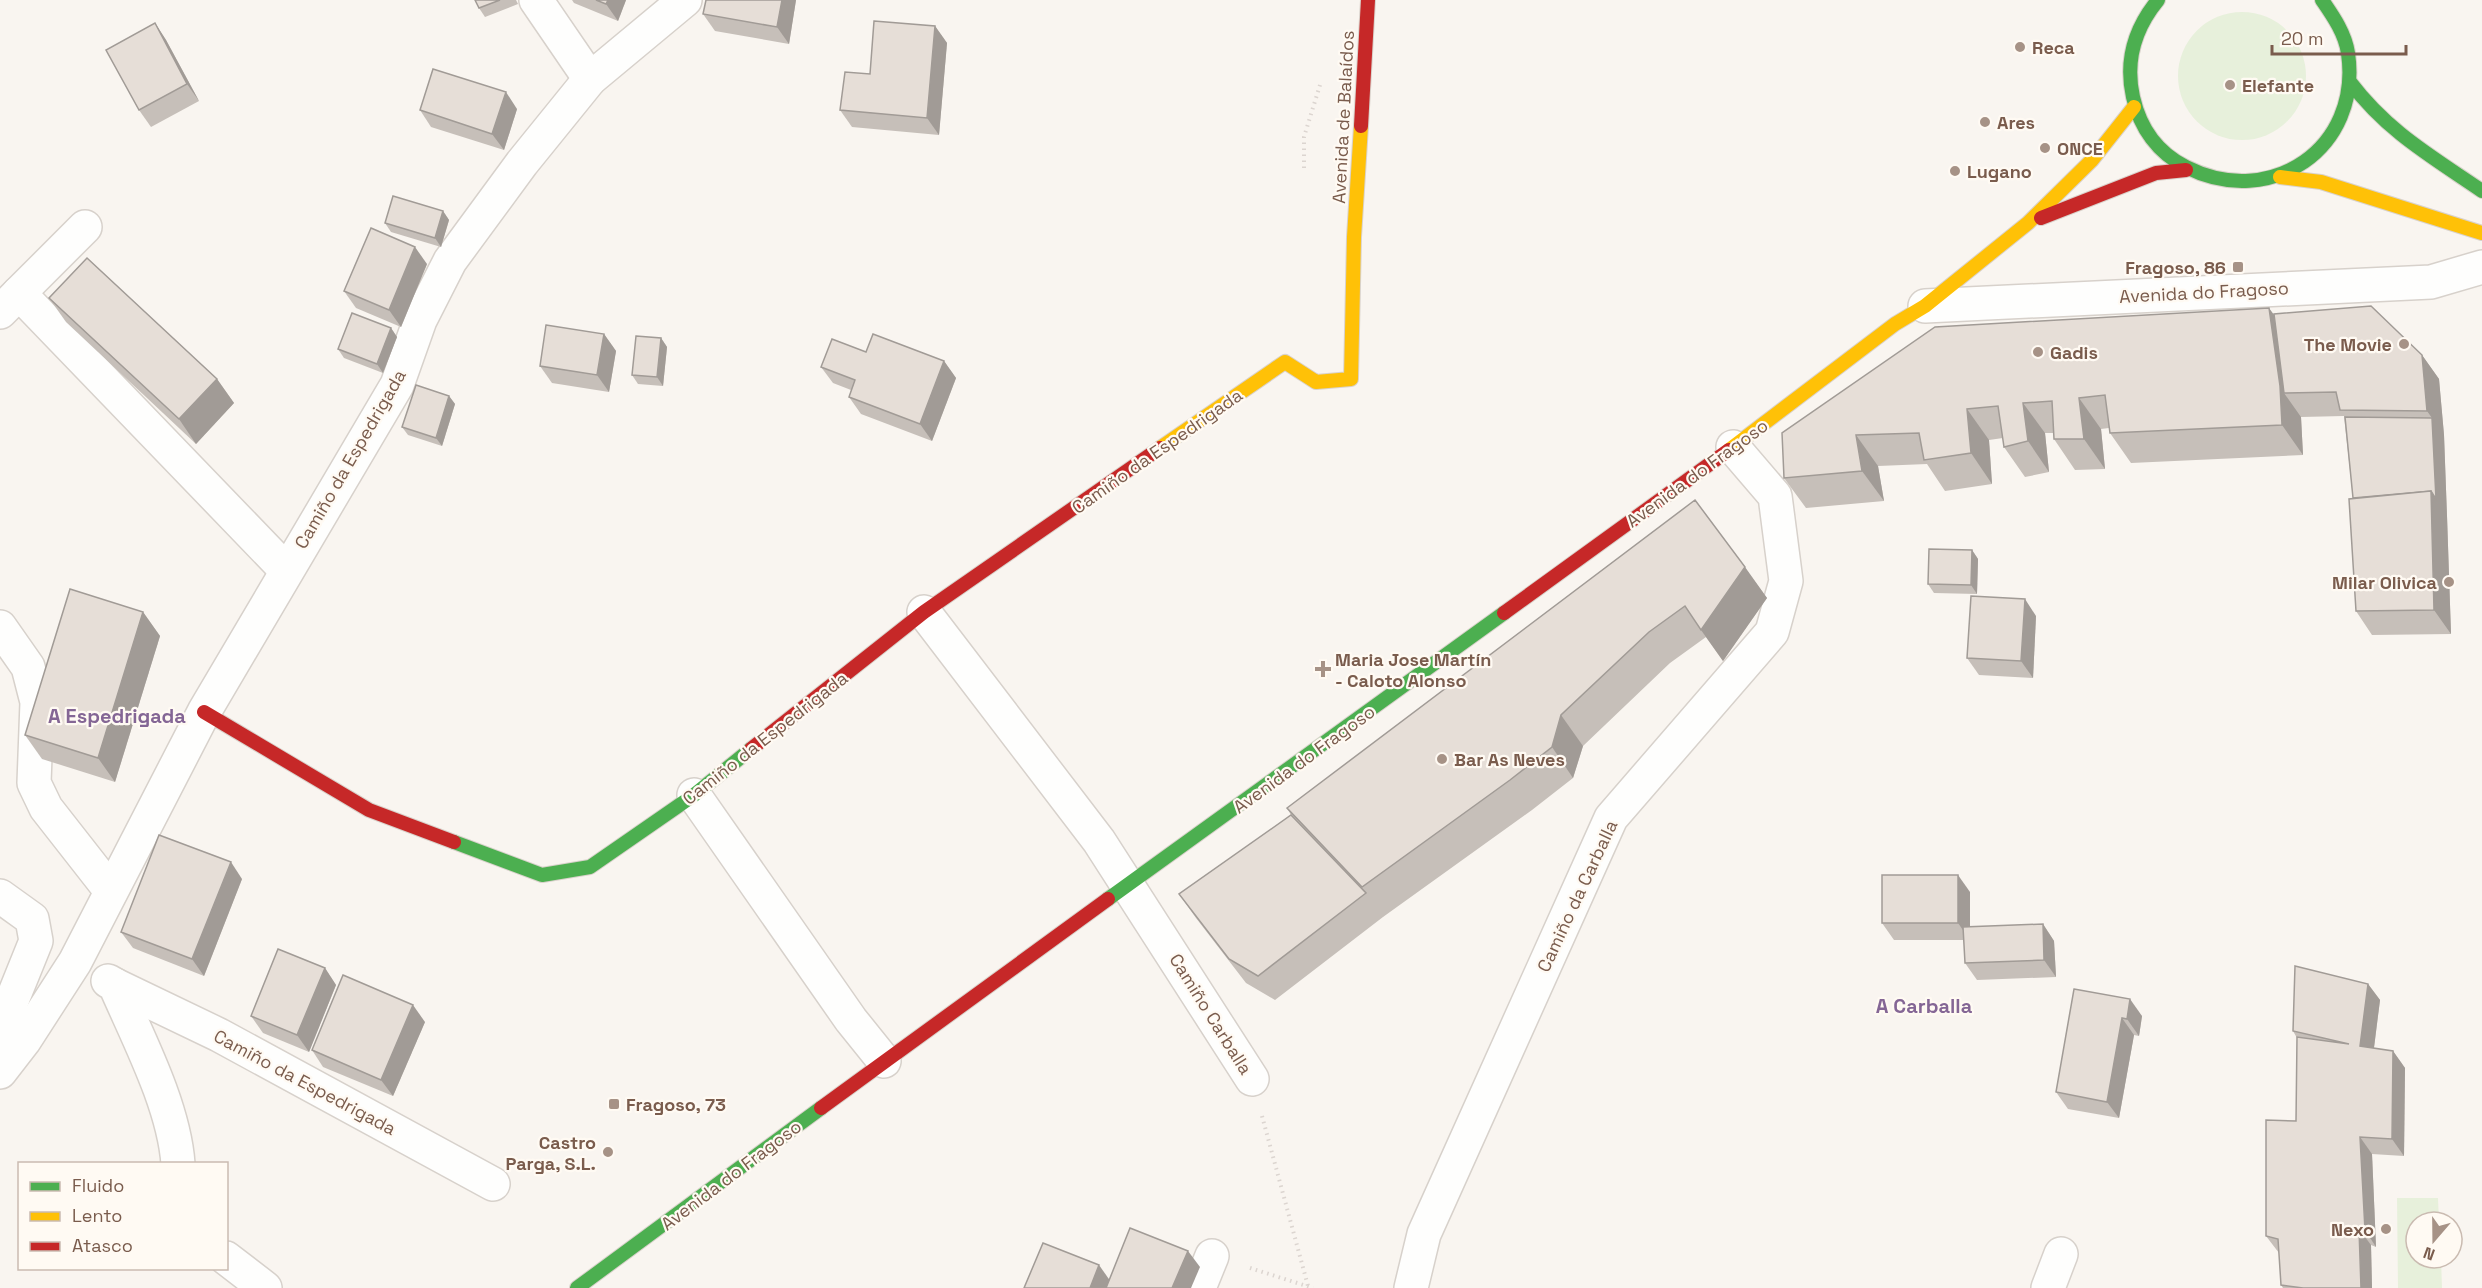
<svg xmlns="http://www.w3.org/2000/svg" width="2482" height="1288" viewBox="0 0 2482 1288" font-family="'Space Grotesk',sans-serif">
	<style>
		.garden { fill: #e7f0db }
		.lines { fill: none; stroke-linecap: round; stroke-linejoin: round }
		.street-casing { stroke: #d7d1cb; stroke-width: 36 }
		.fast-casing { stroke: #d9d2cb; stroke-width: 16 }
		.slow-casing { stroke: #d9d2cb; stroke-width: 16 }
		.jam-casing { stroke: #d9d2cb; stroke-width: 16 }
		.path { stroke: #dcd5d0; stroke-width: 4; stroke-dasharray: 1.5 4.5; stroke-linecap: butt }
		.street { stroke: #fefefd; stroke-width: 33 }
		.fast { stroke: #4caf50; stroke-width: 14 }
		.slow { stroke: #ffc107; stroke-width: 14 }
		.jam { stroke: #c62828; stroke-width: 14 }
		.wall { fill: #c6bfb9 }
		.shaded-wall { fill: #a19b96 }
		.building { fill: #e6ded7; stroke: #a19b96; stroke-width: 1.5 }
		.poi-dot { fill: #a69286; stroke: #fffaf3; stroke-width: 2 }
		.labels { text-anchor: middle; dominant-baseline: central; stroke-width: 4.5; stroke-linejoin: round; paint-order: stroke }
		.poi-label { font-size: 18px; font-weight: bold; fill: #7a5c4d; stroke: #fffaf3; text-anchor: start }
		.street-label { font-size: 18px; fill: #7a5c4d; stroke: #fffaf3 }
		.neighbourhood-label { font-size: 20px; font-weight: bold; fill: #846695; stroke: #fffaf3 }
	</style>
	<rect width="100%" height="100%" fill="#f9f5f0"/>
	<g class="garden">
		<circle cx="2242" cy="76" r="64"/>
		<polygon points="2397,1198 2438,1198 2439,1222 2416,1222 2416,1258 2441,1258 2442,1288 2398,1288"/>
	</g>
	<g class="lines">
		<g class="street-casing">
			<g id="street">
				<polyline points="536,0 590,79"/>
				<polyline points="19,293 85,227"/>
				<polyline points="1925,306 2431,282 2482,267"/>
				<polyline points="0,312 19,293 286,570"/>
				<polyline points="924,612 1099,841 1252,1079"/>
				<polyline points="0,627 28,667 37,702 34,783 46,808 111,891"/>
				<polyline points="694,795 851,1020 884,1061"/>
				<polyline points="0,896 32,919 36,941 0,1030"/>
				<path d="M108,981L115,985C138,1038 174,1106 178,1164"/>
				<polyline points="115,985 219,1035 493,1184"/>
				<polyline points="0,1072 24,1041 75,962 204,712 397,385 420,320 450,261 522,163 590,79 685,0"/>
				<polyline points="226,1258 265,1288"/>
				<polyline points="1199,1288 1212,1256"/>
				<polyline points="1411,1288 1424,1234 1611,818 1772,632 1786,581 1775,496 1733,447"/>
				<polyline points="2048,1288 2061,1254"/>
			</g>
		</g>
		<g class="fast-casing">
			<g id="fast">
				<path d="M2158,0C2135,28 2125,61 2133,97C2140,128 2158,153 2186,167C2271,210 2362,148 2348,53C2345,33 2333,16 2322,0"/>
				<path d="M2350,82C2388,132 2431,156 2482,191"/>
				<polyline points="454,842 542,875 590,867 694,795 751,749"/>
				<polyline points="1108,899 1504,613"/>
				<polyline points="577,1288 821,1108"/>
			</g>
		</g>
		<g class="slow-casing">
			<g id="slow">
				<polyline points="2280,177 2321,182 2482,233"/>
				<polyline points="1160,448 1285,362 1316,382 1351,379 1354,237 1361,126"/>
				<polyline points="1729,450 1895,324 1925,306 2028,223 2092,160 2134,107"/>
			</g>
		</g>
		<g class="jam-casing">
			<g id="jam">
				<polyline points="1361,126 1368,0"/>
				<polyline points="2041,218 2156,173 2186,170"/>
				<polyline points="1504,613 1729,450"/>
				<polyline points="204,712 369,810 454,842"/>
				<polyline points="751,749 924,612 1160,448"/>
				<polyline points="821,1108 1108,899"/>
			</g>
		</g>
		<g class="path">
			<polyline points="1304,168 1304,137 1320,85"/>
			<polyline points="1262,1116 1308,1286"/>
			<polyline points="1250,1268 1313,1288"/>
		</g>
		<use href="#street" class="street"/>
		<use href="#fast" class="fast"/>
		<use href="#slow" class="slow"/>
		<use href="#jam" class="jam"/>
	</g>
	<g class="wall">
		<polygon points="475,0 516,0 518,4 485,17 479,8"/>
		<polygon points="572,0 626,0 618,21 574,3"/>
		<polygon points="796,0 789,44 715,31 703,14"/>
		<polygon points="155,23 166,40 199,101 151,127 139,110"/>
		<polygon points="935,26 947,43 939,135 852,127 840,110 870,74"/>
		<polygon points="517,109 504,150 431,127 420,110"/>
		<polygon points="443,211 449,220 441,247 391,232 385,223"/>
		<polygon points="427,264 401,327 356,308 344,291"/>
		<polygon points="49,298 217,379 234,403 196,444 66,322"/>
		<polygon points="2274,314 2422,355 2439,379 2444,435 2447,516 2451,634 2372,635 2356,611 2353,498 2344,416 2301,417 2303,455 2131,463 2110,433 2109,428 2101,429 2105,469 2075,470 2054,439 2054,433 2045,433 2049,472 2025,477 2004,447 2003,438 1989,440 1992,484 1945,491 1927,464 1878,466 1884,501 1806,508 1784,478 1782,433"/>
		<polygon points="391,328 397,337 383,373 344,358 338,349"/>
		<polygon points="604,334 616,351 609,392 552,383 540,366"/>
		<polygon points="661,338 667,347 663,386 638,384 632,375"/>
		<polygon points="866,352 944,361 956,378 932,441 861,414 849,397 851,390 833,383 821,367"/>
		<polygon points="449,396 455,404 442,446 408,435 402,427"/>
		<polygon points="1695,500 1767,598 1723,661 1706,637 1670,663 1583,746 1573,778 1532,810 1383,917 1275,1000 1246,983 1196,918 1179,894 1291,815 1287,808"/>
		<polygon points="1972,550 1978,559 1977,594 1934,593 1928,584"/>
		<polygon points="143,612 160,636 115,782 42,759 25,735"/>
		<polygon points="2036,616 2033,678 1979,675 1967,658"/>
		<polygon points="242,879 204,976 133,948 121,932"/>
		<polygon points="1970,892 1970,927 2043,924 2054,941 2056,977 1977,980 1965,963 1964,940 1894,940 1882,923"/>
		<polygon points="325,968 336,985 309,1052 263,1033 251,1016"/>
		<polygon points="2368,984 2380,1000 2374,1048 2393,1051 2405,1068 2404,1156 2372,1154 2376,1247 2371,1245 2372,1288 2283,1288 2281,1285 2279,1253 2266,1236 2296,1121 2297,1038 2293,1031"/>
		<polygon points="2074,989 2142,1016 2139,1036 2134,1035 2119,1118 2068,1109 2056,1092"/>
		<polygon points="425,1022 393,1096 323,1067 312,1050"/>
	</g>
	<g class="shaded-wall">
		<polygon points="608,0 626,0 618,21 606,4"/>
		<polygon points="782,0 796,0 789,44 777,27"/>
		<polygon points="155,23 166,40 199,101 187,84"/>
		<polygon points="935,26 947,43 939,135 927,118"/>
		<polygon points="506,92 517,109 504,150 492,134"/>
		<polygon points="443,211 449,220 441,247 435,238"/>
		<polygon points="415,247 427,264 401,327 389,310"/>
		<polygon points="2269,308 2291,338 2284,393 2301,417 2303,455 2282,425"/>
		<polygon points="391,328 397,337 383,373 377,364"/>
		<polygon points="604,334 616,351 609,392 597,375"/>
		<polygon points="661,338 667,347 663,386 657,377"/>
		<polygon points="2422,355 2439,379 2444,435 2447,516 2451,634 2434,610 2431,491 2432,418 2427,411"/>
		<polygon points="944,361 956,378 932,441 920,424"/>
		<polygon points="217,379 234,403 196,444 179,419"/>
		<polygon points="449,396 455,404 442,446 436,438"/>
		<polygon points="2079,398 2101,429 2105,469 2084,439"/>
		<polygon points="2023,403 2045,433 2049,472 2028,441"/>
		<polygon points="1967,409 1989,440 1992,484 1971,453"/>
		<polygon points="1856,435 1878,466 1884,501 1862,471"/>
		<polygon points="1972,550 1978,559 1977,594 1971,585"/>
		<polygon points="1745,567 1767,598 1723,661 1701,630"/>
		<polygon points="2025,599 2036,616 2033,678 2021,661"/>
		<polygon points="143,612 160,636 115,782 98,758"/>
		<polygon points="1561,715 1583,746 1573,778 1552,747"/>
		<polygon points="231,862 242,879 204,976 192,959"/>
		<polygon points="1958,875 1970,892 1970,940 1958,923"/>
		<polygon points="2043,924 2054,941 2056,977 2044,960"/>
		<polygon points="325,968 336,985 309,1052 297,1035"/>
		<polygon points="2368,984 2380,1000 2372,1063 2360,1046"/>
		<polygon points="2130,999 2142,1016 2139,1036 2127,1019"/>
		<polygon points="413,1005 425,1022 393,1096 381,1080"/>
		<polygon points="2122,1018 2134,1035 2119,1118 2107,1102"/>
		<polygon points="2393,1051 2405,1068 2404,1156 2392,1139"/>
		<polygon points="2360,1137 2372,1154 2376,1247 2365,1230"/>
		<polygon points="2359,1229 2371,1245 2372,1288 2361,1288"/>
		<polygon points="1188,1251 1200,1267 1191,1288 1172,1288"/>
		<polygon points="1099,1265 1111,1282 1108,1288 1090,1288"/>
	</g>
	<g class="building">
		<polygon points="475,0 500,0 479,8"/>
		<polygon points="596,0 608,0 606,4"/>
		<polygon points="706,0 782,0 777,27 703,14"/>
		<polygon points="874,21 935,26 927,118 840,110 845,72 870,74"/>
		<polygon points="155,23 187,84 139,110 106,50"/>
		<polygon points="433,69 506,92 492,134 420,110"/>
		<polygon points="393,196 443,211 435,238 385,223"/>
		<polygon points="371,228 415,247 389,310 344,291"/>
		<polygon points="87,258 217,379 179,419 49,298"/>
		<polygon points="2371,306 2422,355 2427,411 2340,410 2336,392 2284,393 2274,314"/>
		<polygon points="2269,308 2280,386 2282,425 2110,433 2105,395 2079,398 2084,439 2054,439 2052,401 2023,403 2028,441 2004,447 1998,406 1967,409 1971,453 1924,460 1919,433 1856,435 1862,471 1784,478 1782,433 1935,327"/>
		<polygon points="352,313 391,328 377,364 338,349"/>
		<polygon points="546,325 604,334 597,375 540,366"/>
		<polygon points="873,334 944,361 920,424 849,397 855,380 821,367 832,339 866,352"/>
		<polygon points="636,336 661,338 657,377 632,375"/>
		<polygon points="416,385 449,396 436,438 402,427"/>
		<polygon points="2345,417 2432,418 2436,499 2431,491 2353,498"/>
		<polygon points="2431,491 2434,610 2356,611 2349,499"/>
		<polygon points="1695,500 1745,567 1701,630 1685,606 1649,632 1561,715 1552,747 1510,780 1362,887 1287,808"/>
		<polygon points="1929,549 1972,550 1971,585 1928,584"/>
		<polygon points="70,589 143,612 98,758 25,735"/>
		<polygon points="1971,596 2025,599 2021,661 1967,658"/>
		<polygon points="1291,815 1366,893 1258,976 1229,959 1179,894"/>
		<polygon points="159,835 231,862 192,959 121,932"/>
		<rect x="1882" y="875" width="76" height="48"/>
		<polygon points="2043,924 2044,960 1965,963 1963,927"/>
		<polygon points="278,949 325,968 297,1035 251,1016"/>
		<polygon points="2295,966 2368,984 2360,1046 2393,1051 2392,1139 2360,1137 2365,1230 2359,1229 2361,1288 2303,1288 2281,1285 2278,1239 2266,1236 2266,1120 2296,1121 2297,1037 2349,1044 2293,1031"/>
		<polygon points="343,975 413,1005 381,1080 312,1050"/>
		<polygon points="2074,989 2130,999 2127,1019 2122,1018 2107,1102 2056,1092"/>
		<polygon points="1130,1228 1188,1251 1172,1288 1106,1288"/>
		<polygon points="1043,1243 1099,1265 1090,1288 1024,1288"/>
	</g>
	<g class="poi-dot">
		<circle cx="2020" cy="47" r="6"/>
		<circle cx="2230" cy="85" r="6"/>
		<circle cx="1985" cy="122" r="6"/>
		<circle cx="2045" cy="148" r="6"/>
		<circle cx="1955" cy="171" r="6"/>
		<rect x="2232" y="261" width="12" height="12" rx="3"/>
		<circle cx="2404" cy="344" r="6"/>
		<circle cx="2038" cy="352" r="6"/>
		<circle cx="2449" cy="582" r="6"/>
		<path d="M1320 660h6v6h6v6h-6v6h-6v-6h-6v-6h6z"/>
		<circle cx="1442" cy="759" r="6"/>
		<rect x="608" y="1098" width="12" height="12" rx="3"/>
		<circle cx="608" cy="1152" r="6"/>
		<circle cx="2386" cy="1229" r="6"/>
	</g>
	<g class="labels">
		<g class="poi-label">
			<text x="2032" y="47">Reca</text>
			<text x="2242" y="85">Elefante</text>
			<text x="1997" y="122">Ares</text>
			<text x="2057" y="148">ONCE</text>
			<text x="1967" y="171">Lugano</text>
			<text x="2226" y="267" text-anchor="end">Fragoso, 86</text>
			<text x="2392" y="344" text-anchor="end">The Movie</text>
			<text x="2050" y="352">Gadis</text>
			<text x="2437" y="582" text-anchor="end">Milar Olivica</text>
			<text x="1335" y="659">Maria Jose Martín<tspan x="1335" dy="21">- Caloto Alonso</tspan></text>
			<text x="1454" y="759">Bar As Neves</text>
			<text x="626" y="1104">Fragoso, 73</text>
			<text x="596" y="1142" text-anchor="end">Castro<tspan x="596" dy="21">Parga, S.L.</tspan></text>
			<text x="2374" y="1229" text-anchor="end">Nexo</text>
		</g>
		<g class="street-label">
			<text transform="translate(1343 117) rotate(-87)">Avenida de Balaídos</text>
			<text transform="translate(2204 292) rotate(-3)">Avenida do Fragoso</text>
			<text transform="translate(1157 451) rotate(-35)">Camiño da Espedrigada</text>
			<text transform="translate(350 459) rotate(-60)">Camiño da Espedrigada</text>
			<text transform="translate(1697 473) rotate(-36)">Avenida do Fragoso</text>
			<text transform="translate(765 738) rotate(-38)">Camiño da Espedrigada</text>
			<text transform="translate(1304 759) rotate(-36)">Avenida do Fragoso</text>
			<text transform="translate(1577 896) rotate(-65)">Camiño da Carballa</text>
			<text transform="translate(1211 1014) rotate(58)">Camiño Carballa</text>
			<text transform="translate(305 1082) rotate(28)">Camiño da Espedrigada</text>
			<text transform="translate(731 1175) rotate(-37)">Avenida do Fragoso</text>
		</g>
		<g class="neighbourhood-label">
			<text x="117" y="716">A Espedrigada</text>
			<text x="1924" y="1006">A Carballa</text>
		</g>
	</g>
	<rect x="18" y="1162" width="210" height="108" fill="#fffaf3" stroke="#cabbb1" stroke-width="1.5"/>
	<rect x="30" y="1182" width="30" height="9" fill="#4caf50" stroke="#cabbb1" stroke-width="1.5"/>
	<text x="72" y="1192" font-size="18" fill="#7a5c4d">Fluido</text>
	<rect x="30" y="1212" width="30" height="9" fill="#ffc107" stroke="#cabbb1" stroke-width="1.5"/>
	<text x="72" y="1222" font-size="18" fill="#7a5c4d">Lento</text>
	<rect x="30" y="1242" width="30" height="9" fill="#c62828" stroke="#cabbb1" stroke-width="1.5"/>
	<text x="72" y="1252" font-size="18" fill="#7a5c4d">Atasco</text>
	<g transform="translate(2434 1240) rotate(200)"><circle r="28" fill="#fffaf3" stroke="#cabbb1" stroke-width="1.5"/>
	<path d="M0-4.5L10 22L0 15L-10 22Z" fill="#a69286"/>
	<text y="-9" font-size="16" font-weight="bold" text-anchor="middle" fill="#7a5c4d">N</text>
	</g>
	<path d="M2272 45v9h134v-9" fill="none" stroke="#7a5c4d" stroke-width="3"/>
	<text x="2281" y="45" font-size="18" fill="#7a5c4d" stroke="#fffaf3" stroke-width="4.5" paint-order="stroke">20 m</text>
</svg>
